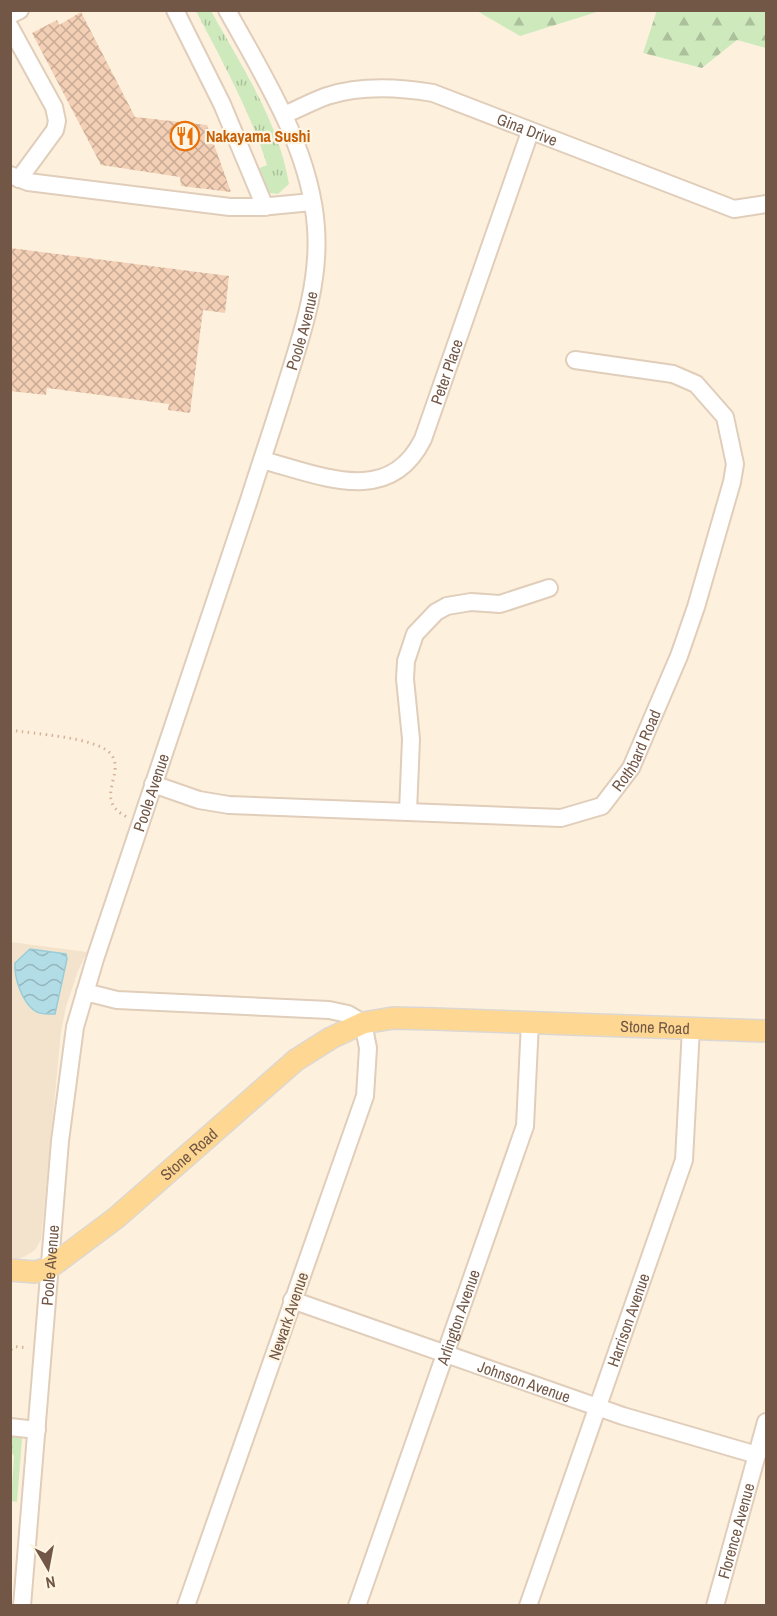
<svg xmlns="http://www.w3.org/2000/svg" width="777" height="1616" viewBox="0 0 777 1616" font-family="'Archivo Narrow',sans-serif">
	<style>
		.residential { fill: #f4e3cc }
		.grass { fill: url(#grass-tufts) }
		.forest { fill: url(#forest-firs) }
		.water { fill: url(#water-waves); stroke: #98cdd8; stroke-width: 1.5 }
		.building { fill: url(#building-cross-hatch) }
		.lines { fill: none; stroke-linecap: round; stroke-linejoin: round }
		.minor-casing { stroke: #e0cdba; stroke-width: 20 }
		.major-casing { stroke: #ddd7d3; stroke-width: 24 }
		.path { stroke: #d7b299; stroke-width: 3; stroke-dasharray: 1.5 4.5; stroke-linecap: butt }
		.minor { stroke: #fff; stroke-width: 16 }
		.major { stroke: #fed893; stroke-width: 21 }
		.labels { text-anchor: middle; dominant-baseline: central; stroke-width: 4.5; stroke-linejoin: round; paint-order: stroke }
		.street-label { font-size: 16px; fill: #725746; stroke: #fff5e4 }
		.food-label { font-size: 16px; font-weight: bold; fill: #c56008; stroke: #fff5e4; text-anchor: start }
	</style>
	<defs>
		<pattern id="grass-tufts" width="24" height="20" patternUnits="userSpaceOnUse" patternTransform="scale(1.5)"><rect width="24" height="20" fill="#ceeabd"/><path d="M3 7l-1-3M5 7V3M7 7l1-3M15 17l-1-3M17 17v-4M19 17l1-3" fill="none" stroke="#acc09b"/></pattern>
		<pattern id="forest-firs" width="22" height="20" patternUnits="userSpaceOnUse" patternTransform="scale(1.5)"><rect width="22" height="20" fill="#ceeabd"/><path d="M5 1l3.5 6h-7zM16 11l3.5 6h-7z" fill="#acc09b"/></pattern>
		<pattern id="water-waves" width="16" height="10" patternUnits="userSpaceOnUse" patternTransform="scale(1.5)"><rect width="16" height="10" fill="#b2dde6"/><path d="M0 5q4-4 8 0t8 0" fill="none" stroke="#95b6bc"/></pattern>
		<pattern id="building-cross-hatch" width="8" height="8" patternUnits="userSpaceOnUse" patternTransform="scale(1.5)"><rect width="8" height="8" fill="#f3cfb5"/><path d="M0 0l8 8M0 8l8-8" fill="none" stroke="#c9ab95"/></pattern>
	</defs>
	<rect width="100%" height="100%" fill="#fdf1de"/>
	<polygon class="residential" points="11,942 87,952 78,971 66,1007 61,1032 41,1240 35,1250 24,1257 14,1260 11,1259"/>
	<g class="grass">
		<path d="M196,11H211C241,65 279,122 289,184L278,194L269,193L263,186L257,169L267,165C250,111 222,61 196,11Z"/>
		<polygon points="13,1435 21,1436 22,1439 17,1502 11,1501 14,1456 11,1452 10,1436"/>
	</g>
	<g class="forest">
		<polygon points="657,10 766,11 766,48 737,40 702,68 643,53"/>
		<polygon points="477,11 600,11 520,36"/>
	</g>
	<path class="water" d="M30,949L66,954L67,959L55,1014C48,1014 41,1015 35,1011C22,1002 14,978 15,963Z"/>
	<g class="building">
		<polygon points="81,12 135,117 207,125 231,192 181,186 180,177 101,165 32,33 57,20 59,25"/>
		<polygon points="10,248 229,276 225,313 203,310 190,413 168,410 169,404 47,388 46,395 10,391"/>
	</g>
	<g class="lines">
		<g class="minor-casing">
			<g id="minor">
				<polyline points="175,10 222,104 265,207"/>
				<polyline points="10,15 20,10"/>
				<polyline points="10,27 54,107 57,121 55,130 19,179"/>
				<path id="s1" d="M284,115C298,109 313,101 327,96C361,85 398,87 433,93L734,209L766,204"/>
				<polyline points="10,175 28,182 230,207 260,207 312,202"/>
				<path id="s2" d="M262,460C320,475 389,508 423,439L530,132"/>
				<path id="s3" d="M153,784L199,800L229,805L561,818L602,806L631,768L679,656L696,607L732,482L735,464L725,417L696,384L673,374L575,360"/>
				<polyline points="408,812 411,739 405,679 406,661 415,634 436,612 447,606 471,602 500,604 549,588"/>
				<polyline points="85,992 117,1000 329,1010 348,1014 363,1023 368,1048 365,1096 186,1606"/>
				<path id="s4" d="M292,1300L623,1416L757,1455"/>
				<polyline points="10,1427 37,1430"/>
				<path id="s5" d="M22,1606L60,1141L75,1027L95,959C146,806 198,653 249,500C261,462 274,424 286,385C302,334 320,282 316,228C311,150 264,77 227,10"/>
				<path id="s6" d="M357,1606L525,1126L530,1022"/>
				<path id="s7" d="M528,1606L684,1160L691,1028"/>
				<path id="s8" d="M715,1606L766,1422"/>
			</g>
		</g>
		<g class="major-casing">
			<g id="major">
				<path id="s9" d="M10,1270L35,1272L49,1268L116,1218L296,1060L331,1038L363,1023L393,1018L434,1019L766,1031"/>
			</g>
		</g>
		<g class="path">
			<path d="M10,730C34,734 94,737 110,753C128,773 90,800 129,818"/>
			<polyline points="10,1346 28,1348"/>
			<polyline points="10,1356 12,1346"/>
		</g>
		<use href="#minor" class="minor"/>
		<use href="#major" class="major"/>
	</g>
	<defs>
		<g id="restaurant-ring" transform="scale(1.5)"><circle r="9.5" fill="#fff5e4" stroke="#e8710a" stroke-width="1.5"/><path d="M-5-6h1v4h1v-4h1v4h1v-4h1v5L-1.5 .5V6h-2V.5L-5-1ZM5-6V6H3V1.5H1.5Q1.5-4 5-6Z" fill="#e8710a"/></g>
	</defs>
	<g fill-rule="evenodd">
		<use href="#restaurant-ring" x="185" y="136"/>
	</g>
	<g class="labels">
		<g class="street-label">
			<text stroke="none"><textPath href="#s1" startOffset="255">Gina Drive</textPath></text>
			<text stroke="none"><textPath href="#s5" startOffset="1314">Poole Avenue</textPath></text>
			<text stroke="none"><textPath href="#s2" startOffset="252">Peter Place</textPath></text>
			<text stroke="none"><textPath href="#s3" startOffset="520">Rothbard Road</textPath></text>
			<text stroke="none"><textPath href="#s5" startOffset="828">Poole Avenue</textPath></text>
			<text stroke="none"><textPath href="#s9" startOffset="732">Stone Road</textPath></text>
			<text stroke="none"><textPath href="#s9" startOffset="220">Stone Road</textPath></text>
			<text stroke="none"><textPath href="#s5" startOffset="342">Poole Avenue</textPath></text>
			<text transform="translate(288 1316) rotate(-71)">Newark Avenue</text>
			<text stroke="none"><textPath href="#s6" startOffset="306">Arlington Avenue</textPath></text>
			<text stroke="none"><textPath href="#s7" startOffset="303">Harrison Avenue</textPath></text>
			<text stroke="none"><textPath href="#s4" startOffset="246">Johnson Avenue</textPath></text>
			<text stroke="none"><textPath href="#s8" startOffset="78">Florence Avenue</textPath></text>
		</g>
		<g class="food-label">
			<text x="206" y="136">Nakayama Sushi</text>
		</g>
	</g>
	<rect width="777" height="1616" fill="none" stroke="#725746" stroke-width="24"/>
	<g transform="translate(48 1568) rotate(170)" stroke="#fff5e4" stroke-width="4.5" paint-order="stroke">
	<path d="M0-4.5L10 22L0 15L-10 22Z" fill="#725746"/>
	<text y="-9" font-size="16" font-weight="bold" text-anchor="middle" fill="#725746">N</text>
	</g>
</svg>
